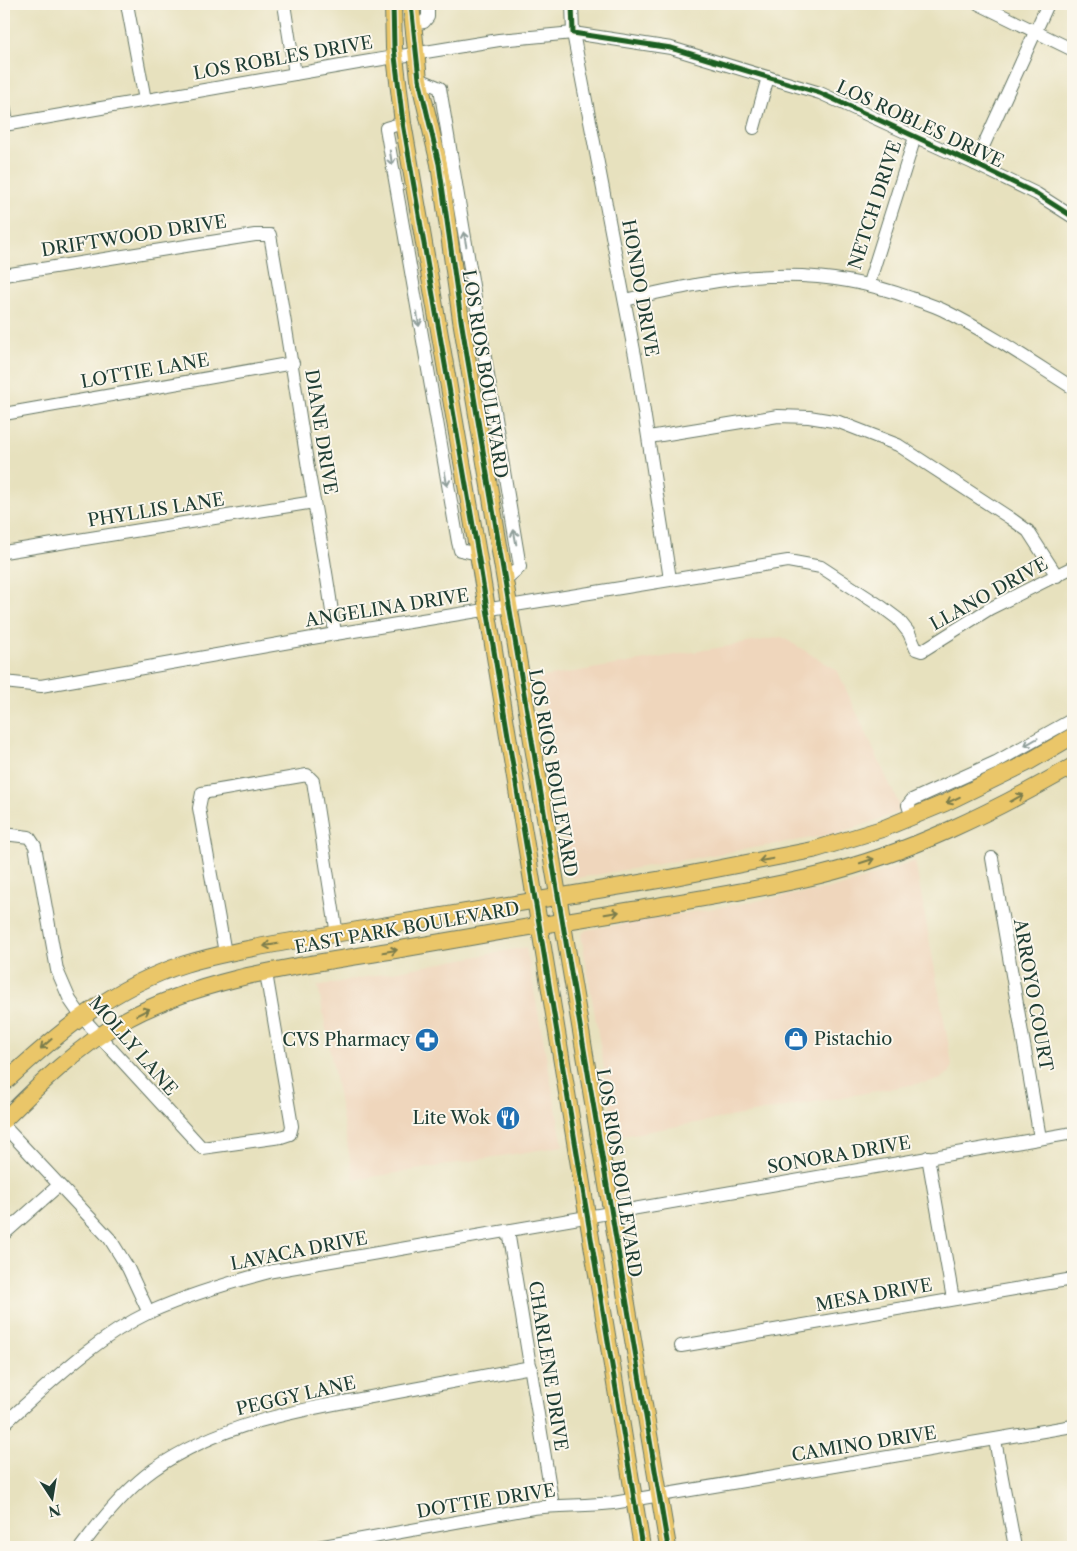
<svg xmlns="http://www.w3.org/2000/svg" width="1077" height="1551" viewBox="0 0 1077 1551" font-family="'Libre Caslon Text',serif">
	<style>
		.built { fill: #efd6bc }
		.lines { fill: none; stroke-linecap: round; stroke-linejoin: round }
		.minor-casing { stroke: #657664; stroke-width: 14 }
		.major-casing { stroke: #657664; stroke-width: 18 }
		.minor { stroke: #fff; stroke-width: 12 }
		.major { stroke: #eac669; stroke-width: 16 }
		.cycleway-casing { stroke: #fbf7ec; stroke-width: 8 }
		.cycleway { stroke: #1b5e20; stroke-width: 5 }
		.oneway { stroke: #8f9e9a }
		.oneway2 { stroke: #7a7b4c }
		.labels { text-anchor: middle; dominant-baseline: central; stroke-width: 4; stroke-linejoin: round; paint-order: stroke }
		.street-label { font-size: 18px; fill: #1f3d34; stroke: #fbf7ec }
		.poi-label { font-size: 18px; fill: #1f3d34; stroke: #fbf7ec; text-anchor: end }
	</style>
	<rect width="100%" height="100%" fill="#fbf7ec"/>
	<filter id="ink" filterUnits="userSpaceOnUse"><feTurbulence type="fractalNoise" baseFrequency=".02" numOctaves="2"/><feDisplacementMap in="SourceGraphic" scale="10" xChannelSelector="R" yChannelSelector="G"/><feConvolveMatrix kernelMatrix="1 2 1 2 8 2 1 2 1" color-interpolation-filters="sRGB"/></filter>
	<filter id="wash" filterUnits="userSpaceOnUse"><feTurbulence type="fractalNoise" baseFrequency=".0096" numOctaves="4" result="noise"/><feDisplacementMap in="SourceGraphic" scale="20" xChannelSelector="R" yChannelSelector="G"/><feGaussianBlur stdDeviation="1.12" result="paint"/><feColorMatrix in="noise" values="0 0 0 0 0 0 0 0 0 0 0 0 0 0 0 0 0 1.4 0 .05"/><feComposite in="paint" operator="in"/></filter>
	<g filter="url(#wash)">
		<rect width="100%" height="100%" fill="#e7e1be"/>
		<g class="built">
			<polygon points="782,637 837,670 902,811 841,833 572,879 538,678"/>
			<polygon points="915,861 952,1064 950,1072 939,1080 616,1137 581,935 586,930 843,886"/>
			<polygon points="526,947 563,1146 354,1180 318,986"/>
		</g>
	</g>
	<g filter="url(#ink)">
		<g class="lines">
			<g class="minor-casing">
				<g id="minor">
					<polyline points="127,4 145,100"/>
					<polyline points="284,4 295,74"/>
					<polyline points="572,4 573,33 637,366 670,579"/>
					<polyline points="979,4 1073,50"/>
					<polyline points="412,24 424,22 428,17 428,4"/>
					<polyline points="419,79 440,88 520,567 506,579"/>
					<polyline points="4,105 7,124"/>
					<polyline points="403,123 386,128 458,542 460,550 478,554"/>
					<polyline points="4,125 358,63 499,40 573,33 671,48 820,93 975,164 1037,194 1073,217"/>
					<polyline points="754,128 768,77"/>
					<polyline points="975,164 1048,4"/>
					<path d="M4,275L255,235H270C284,313 296,391 308,468C318,524 328,578 335,634"/>
					<polyline points="869,283 915,137"/>
					<path d="M625,300C726,276 811,261 911,298C923,302 936,306 947,312C991,334 1032,362 1073,388"/>
					<polyline points="4,414 293,363"/>
					<polyline points="649,437 778,416 809,417 839,422 898,445 1010,518 1028,531 1057,576"/>
					<polyline points="4,552 314,502"/>
					<polyline points="4,682 41,686 335,634 788,561 821,567 882,607 898,619 909,633 916,649 922,651 989,609 1073,567"/>
					<polyline points="912,817 908,805 912,800 996,762 1073,719"/>
					<polyline points="4,834 29,837 35,846 57,970 70,1000 81,1016 202,1148 281,1137 290,1134 292,1126 266,973"/>
					<polyline points="992,858 1040,1138"/>
					<polyline points="225,953 199,808 202,793 307,775 313,781 337,935"/>
					<polyline points="4,1126 110,1239 128,1268 149,1313"/>
					<polyline points="928,1157 953,1299"/>
					<polyline points="508,1231 553,1506"/>
					<polyline points="4,1234 58,1186"/>
					<polyline points="681,1346 1073,1279"/>
					<path d="M4,1424C49,1384 95,1338 150,1312C190,1294 231,1282 273,1271L1073,1133"/>
					<polyline points="995,1440 1015,1547"/>
					<path d="M81,1547C101,1520 125,1490 153,1470C219,1424 294,1411 371,1397C424,1387 478,1377 531,1367"/>
					<path d="M318,1547L533,1508C560,1505 586,1506 613,1503L1073,1426"/>
				</g>
			</g>
			<g class="major-casing">
				<g id="major">
					<polyline points="393,4 394,48 403,123 478,554 642,1547"/>
					<polyline points="411,4 419,79 439,164 461,320 668,1547"/>
					<path d="M4,1083C58,1033 113,986 185,964C218,954 252,948 286,942L670,878L813,850L882,829L945,803L1025,764L1073,736"/>
					<path d="M4,1120C40,1084 79,1046 123,1021C205,976 299,966 389,951C470,937 552,923 633,910C696,899 759,890 820,875C910,853 993,812 1073,766"/>
				</g>
			</g>
			<use href="#minor" class="minor"/>
			<use href="#major" class="major"/>
			<g class="cycleway-casing">
				<g id="cycleway">
					<polyline points="393,4 394,48 403,123 478,554 642,1547"/>
					<polyline points="411,4 419,79 439,164 461,320 668,1547"/>
					<polyline points="572,4 573,33 671,48 820,93 975,164 1037,194 1073,217"/>
				</g>
			</g>
			<use href="#cycleway" class="cycleway"/>
		</g>
		<defs><path id="oneway-shaft" d="M-6 0H5M1.5-3L5.5 0L1.5 3" fill="none" stroke-width="1.6" stroke-linecap="round" stroke-linejoin="round" transform="scale(1.25)"/></defs>
		<g class="oneway">
			<use href="#oneway-shaft" transform="translate(391 158) rotate(81)"/>
			<use href="#oneway-shaft" transform="translate(465 239) rotate(-100)"/>
			<use href="#oneway-shaft" transform="translate(418 319) rotate(81)"/>
			<use href="#oneway-shaft" transform="translate(446 479) rotate(80)"/>
			<use href="#oneway-shaft" transform="translate(515 537) rotate(-100)"/>
			<use href="#oneway-shaft" transform="translate(1031 742) rotate(150)"/>
		</g>
		<g class="oneway2">
			<use href="#oneway-shaft" transform="translate(1017 798) rotate(-29)"/>
			<use href="#oneway-shaft" transform="translate(953 800) rotate(155)"/>
			<use href="#oneway-shaft" transform="translate(766 860) rotate(170)"/>
			<use href="#oneway-shaft" transform="translate(867 861) rotate(-18)"/>
			<use href="#oneway-shaft" transform="translate(612 913) rotate(-9)"/>
			<use href="#oneway-shaft" transform="translate(271 945) rotate(170)"/>
			<use href="#oneway-shaft" transform="translate(390 951) rotate(-9)"/>
			<use href="#oneway-shaft" transform="translate(143 1012) rotate(-26)"/>
			<use href="#oneway-shaft" transform="translate(46 1044) rotate(139)"/>
		</g>
	</g>
	<defs>
		<g id="shop-disc" transform="scale(1.25)"><circle r="9.5" fill="#1f6fb2" stroke="#fbf7ec"/><path d="M-5-2.5h2.3a2.7 3.5 0 0 1 5.4 0H5L5.5 6h-11ZM-1.5-2.5h3a1.5 2.3 0 0 0-3 0Z" fill="#fff"/></g>
		<g id="pharmacy-disc" transform="scale(1.25)"><circle r="9.5" fill="#1f6fb2" stroke="#fbf7ec"/><path d="M-2-6h4v4h4v4h-4v4h-4v-4h-4v-4h4Z" fill="#fff"/></g>
		<g id="restaurant-disc" transform="scale(1.25)"><circle r="9.5" fill="#1f6fb2" stroke="#fbf7ec"/><path d="M-5-6h1v4h1v-4h1v4h1v-4h1v5L-1.5 .5V6h-2V.5L-5-1ZM5-6V6H3V1.5H1.5Q1.5-4 5-6Z" fill="#fff"/></g>
	</defs>
	<g fill-rule="evenodd">
		<use href="#shop-disc" x="796" y="1039"/>
		<use href="#pharmacy-disc" x="427" y="1040"/>
		<use href="#restaurant-disc" x="508" y="1118"/>
	</g>
	<g class="labels">
		<g class="street-label">
			<text transform="translate(283 58) rotate(-10)">LOS ROBLES DRIVE</text>
			<text transform="translate(920 124) rotate(25)">LOS ROBLES DRIVE</text>
			<text transform="translate(875 205) rotate(-72)">NETCH DRIVE</text>
			<text transform="translate(134 236) rotate(-9)">DRIFTWOOD DRIVE</text>
			<text transform="translate(640 288) rotate(80)">HONDO DRIVE</text>
			<text transform="translate(145 371) rotate(-10)">LOTTIE LANE</text>
			<text transform="translate(485 374) rotate(81)">LOS RIOS BOULEVARD</text>
			<text transform="translate(321 432) rotate(81)">DIANE DRIVE</text>
			<text transform="translate(156 510) rotate(-9)">PHYLLIS LANE</text>
			<text transform="translate(989 594) rotate(-29)">LLANO DRIVE</text>
			<text transform="translate(387 608) rotate(-9)">ANGELINA DRIVE</text>
			<text transform="translate(553 773) rotate(80)">LOS RIOS BOULEVARD</text>
			<text transform="translate(407 928) rotate(-10)">EAST PARK BOULEVARD</text>
			<text transform="translate(1033 995) rotate(80)">ARROYO COURT</text>
			<text transform="translate(133 1046) rotate(49)">MOLLY LANE</text>
			<text transform="translate(839 1155) rotate(-10)">SONORA DRIVE</text>
			<text transform="translate(619 1173) rotate(81)">LOS RIOS BOULEVARD</text>
			<text transform="translate(299 1251) rotate(-11)">LAVACA DRIVE</text>
			<text transform="translate(874 1295) rotate(-10)">MESA DRIVE</text>
			<text transform="translate(548 1366) rotate(81)">CHARLENE DRIVE</text>
			<text transform="translate(296 1396) rotate(-13)">PEGGY LANE</text>
			<text transform="translate(864 1444) rotate(-9)">CAMINO DRIVE</text>
			<text transform="translate(486 1501) rotate(-9)">DOTTIE DRIVE</text>
		</g>
		<g class="poi-label">
			<text x="814" y="1039" text-anchor="start">Pistachio</text>
			<text x="410" y="1040">CVS Pharmacy</text>
			<text x="490" y="1118">Lite Wok</text>
		</g>
	</g>
	<rect width="1077" height="1551" fill="none" stroke="#fbf7ec" stroke-width="20"/>
	<g transform="translate(52 1498) rotate(168)" stroke="#fbf7ec" stroke-width="4" paint-order="stroke">
	<path d="M0-4L9 19L0 12L-9 19Z" fill="#1f3d34"/>
	<text y="-8" font-size="14" font-weight="bold" text-anchor="middle" fill="#1f3d34">N</text>
	</g>
</svg>
